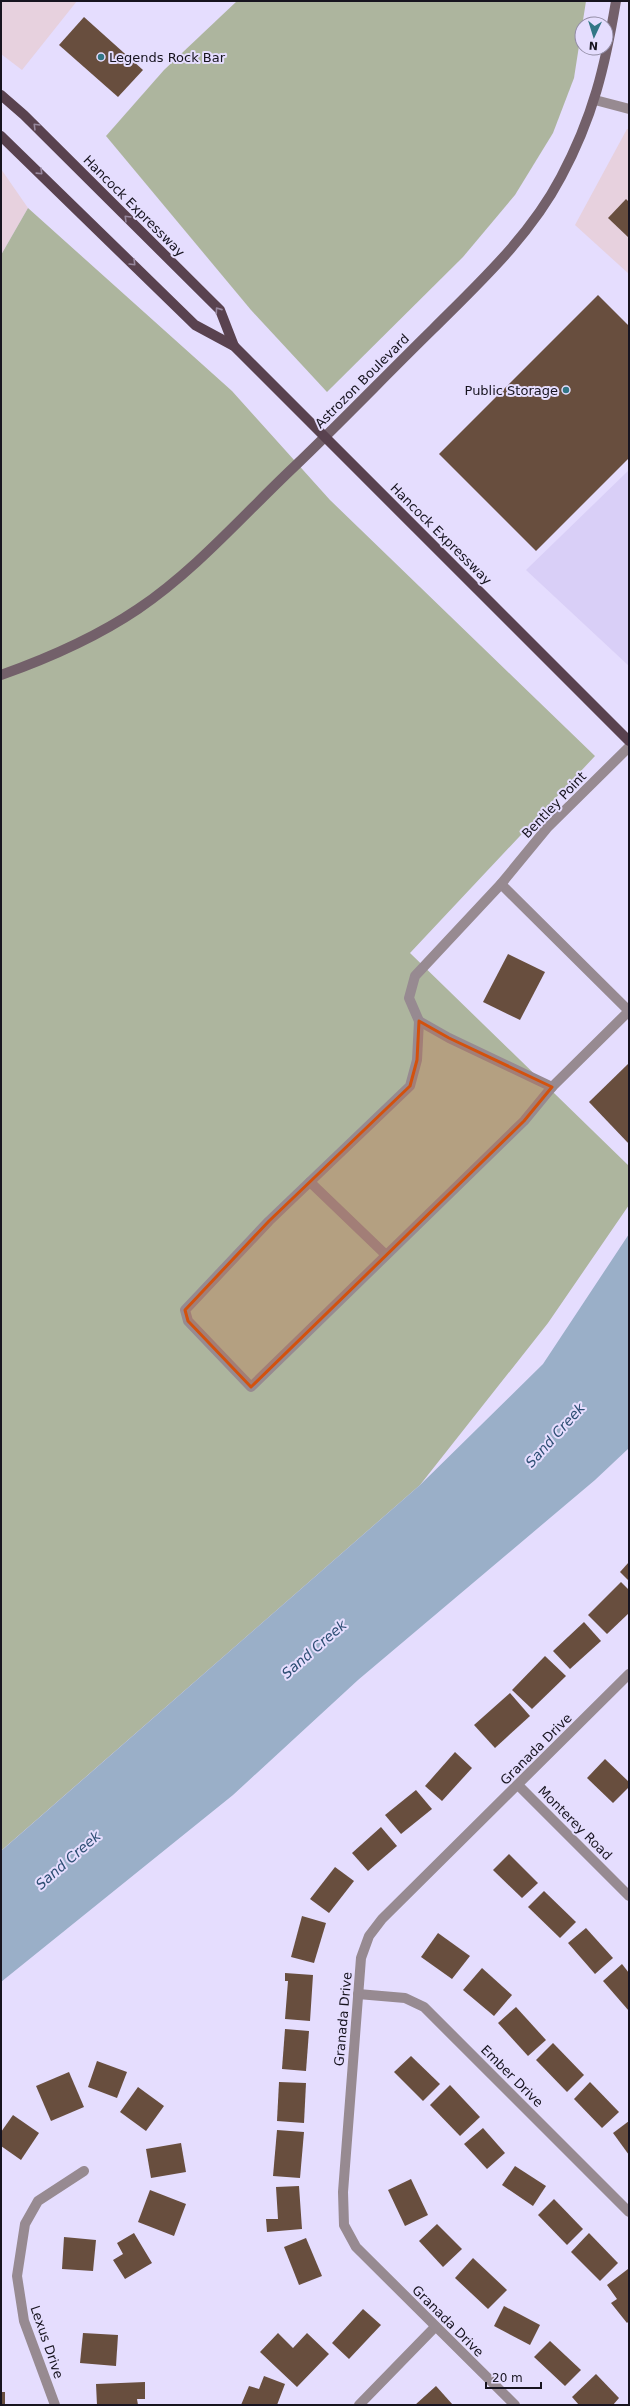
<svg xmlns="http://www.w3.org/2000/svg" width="630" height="2406" viewBox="0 0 630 2406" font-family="'DejaVu Sans',sans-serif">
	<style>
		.commercial { fill: #e7d1de }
		.built { fill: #d9cff7 }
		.grass { fill: #adb59e }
		.water { fill: #9aafc8 }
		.building { fill: #684e3e }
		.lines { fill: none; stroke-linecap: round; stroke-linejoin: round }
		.street { stroke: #978a91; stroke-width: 10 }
		.secondary { stroke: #73606a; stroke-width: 10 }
		.primary { stroke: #59424f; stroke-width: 10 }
		.oneway { stroke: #98889e }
		.marked { fill: #d3520e; fill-opacity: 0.2; stroke: #d3520e; stroke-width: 3; stroke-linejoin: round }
		.poi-dot { fill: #327686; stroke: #e5ddfe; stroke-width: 1.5 }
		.labels { text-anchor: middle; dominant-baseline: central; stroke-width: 4; stroke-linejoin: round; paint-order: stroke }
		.poi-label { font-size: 13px; fill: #17141f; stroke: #e5ddfe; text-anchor: start }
		.street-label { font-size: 13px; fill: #17141f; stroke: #e5ddfe }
		.water-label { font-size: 14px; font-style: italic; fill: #2d4e73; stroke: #e5ddfe }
	</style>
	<rect width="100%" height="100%" fill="#e5ddfe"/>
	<g class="commercial">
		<polygon points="1,1 77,1 22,70 1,54"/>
		<polygon points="627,129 629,129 629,274 575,225"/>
		<polygon points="1,169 28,208 1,255"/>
	</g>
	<polygon class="built" points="629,470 629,666 526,570"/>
	<g class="grass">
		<polygon points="237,1 586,1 574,78 553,133 515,195 463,257 327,392 251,310 106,136 164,70"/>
		<polygon points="28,208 232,391 330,500 595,756 410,953 629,1166 629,1205 548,1323 420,1485 2,1850 1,255"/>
	</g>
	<polygon class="water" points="629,1234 629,1448 595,1480 358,1680 233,1795 1,1982 1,1851 420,1485 543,1364"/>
	<g class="building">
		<polygon points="84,17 143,70 118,97 59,45"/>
		<polygon points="626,199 629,202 629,238 608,218"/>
		<polygon points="598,295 629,326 629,458 536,551 439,454"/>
		<polygon points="508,954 545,972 520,1020 483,1002"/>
		<polygon points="629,1063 629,1144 589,1102"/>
		<polygon points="629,1562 629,1581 620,1572"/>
		<polygon points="621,1582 629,1590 629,1613 607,1634 588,1615"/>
		<polygon points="584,1622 601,1641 570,1669 553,1651"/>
		<polygon points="545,1656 566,1676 532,1709 512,1690"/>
		<polygon points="510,1693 530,1716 495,1748 474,1725"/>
		<polygon points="455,1752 472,1768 442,1801 425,1786"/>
		<polygon points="605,1759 629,1782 629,1787 613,1803 587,1778"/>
		<polygon points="416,1790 432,1809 401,1834 385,1815"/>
		<polygon points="381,1827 397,1846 368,1871 352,1853"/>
		<polygon points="509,1854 538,1883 522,1898 493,1870"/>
		<polygon points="335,1867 354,1881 329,1913 310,1899"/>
		<polygon points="544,1891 576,1922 560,1938 528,1907"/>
		<polygon points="302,1916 326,1923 314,1963 291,1957"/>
		<polygon points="586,1928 613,1958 595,1974 568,1943"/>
		<polygon points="438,1933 470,1956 452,1979 421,1957"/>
		<polygon points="622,1964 629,1973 629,2011 603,1981"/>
		<polygon points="482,1968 512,1995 494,2016 463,1990"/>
		<polygon points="285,1973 313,1975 310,2021 285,2019 288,1981 285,1981"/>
		<polygon points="516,2007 546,2040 528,2056 498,2023"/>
		<polygon points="285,2029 309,2031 306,2071 282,2069"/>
		<polygon points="553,2043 584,2075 567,2092 536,2060"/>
		<polygon points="411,2056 440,2084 423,2101 394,2072"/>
		<polygon points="97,2061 127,2072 117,2098 88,2087"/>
		<polygon points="69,2072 84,2107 51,2121 36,2086"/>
		<polygon points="279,2082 306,2083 304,2123 277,2121"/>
		<polygon points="590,2082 619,2112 602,2128 574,2099"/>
		<polygon points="450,2085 480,2117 460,2136 430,2105"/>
		<polygon points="138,2087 164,2106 146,2131 120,2112"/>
		<polygon points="13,2115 39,2133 21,2160 1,2146 1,2132"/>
		<polygon points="629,2121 629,2155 613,2133"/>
		<polygon points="483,2128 505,2153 487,2169 464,2144"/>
		<polygon points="277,2130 304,2132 300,2178 273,2176"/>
		<polygon points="181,2143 186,2172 151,2178 146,2149"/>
		<polygon points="515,2166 546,2186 533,2206 502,2185"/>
		<polygon points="411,2179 428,2215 405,2226 388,2190"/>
		<polygon points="299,2186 302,2229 267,2232 266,2219 278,2219 276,2187"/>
		<polygon points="150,2190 186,2204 174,2236 138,2222"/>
		<polygon points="554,2199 583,2229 567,2245 538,2215"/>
		<polygon points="437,2224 462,2249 443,2267 419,2241"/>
		<polygon points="134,2233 152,2263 125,2279 113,2260 123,2254 117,2243"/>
		<polygon points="589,2233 618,2263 600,2281 571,2252"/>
		<polygon points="64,2237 96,2240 93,2271 62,2269"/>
		<polygon points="306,2238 322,2276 299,2285 284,2247"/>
		<polygon points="473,2258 507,2290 488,2309 455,2278"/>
		<polygon points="628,2269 629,2321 627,2323 611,2303 617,2299 607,2285"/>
		<polygon points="504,2306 540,2325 530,2345 494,2326"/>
		<polygon points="363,2309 381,2325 349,2359 332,2343"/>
		<polygon points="83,2333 118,2335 116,2366 80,2363"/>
		<polygon points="278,2333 293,2348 307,2333 329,2354 297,2387 260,2352"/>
		<polygon points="550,2341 581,2370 565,2386 534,2357"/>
		<polygon points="596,2374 619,2398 613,2405 579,2405 572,2397"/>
		<polygon points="264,2376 285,2384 277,2405 241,2405 249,2386 259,2389"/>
		<polygon points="145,2382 145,2399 137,2399 138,2405 97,2405 96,2384"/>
		<polygon points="436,2386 453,2405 415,2405"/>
		<rect x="1" y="2392" width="4" height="13"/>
	</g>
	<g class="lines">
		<g class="street">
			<polyline points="595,100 629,109"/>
			<polyline points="501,884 629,1011"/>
			<polyline points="629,1011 552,1087 524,1121 251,1387 188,1321 185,1310 269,1221 410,1086 417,1060 419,1021 409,998 415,976 501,884 547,828 629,747"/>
			<polyline points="419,1021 449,1038 552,1087"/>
			<polyline points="310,1182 386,1255"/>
			<polyline points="519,1786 629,1896"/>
			<polyline points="358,1994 405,1998 424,2007 629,2212"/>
			<polyline points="55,2405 24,2321 17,2276 25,2224 38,2201 84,2171"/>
			<polyline points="359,2405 435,2327"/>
			<polyline points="515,2405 356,2247 344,2225 343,2192 361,1958 369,1936 382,1919 629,1674"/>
		</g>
		<path class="secondary" d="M1,675C49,658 95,638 138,609C196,570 244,514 295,466C342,421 387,374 433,329C480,282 530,236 561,177C593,117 605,67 616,1"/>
		<g class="primary">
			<polyline points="1,95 24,115 220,310 234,346"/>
			<polyline points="1,136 195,325 234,346 629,741"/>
		</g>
	</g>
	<defs><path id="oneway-chevron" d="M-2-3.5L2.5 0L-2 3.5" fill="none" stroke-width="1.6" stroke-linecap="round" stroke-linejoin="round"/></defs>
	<g class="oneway">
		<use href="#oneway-chevron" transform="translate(36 126) rotate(-135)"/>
		<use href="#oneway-chevron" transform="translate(40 172) rotate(44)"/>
		<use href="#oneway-chevron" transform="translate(127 218) rotate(-135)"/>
		<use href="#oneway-chevron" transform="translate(133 263) rotate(45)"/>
		<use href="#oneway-chevron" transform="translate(218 310) rotate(-125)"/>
	</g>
	<path class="marked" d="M419,1021L449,1038L552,1087L524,1121L251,1387L188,1321L185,1310L269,1221L410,1086L417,1060Z"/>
	<g class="poi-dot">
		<circle cx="101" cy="57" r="4"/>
		<circle cx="566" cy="390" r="4"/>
	</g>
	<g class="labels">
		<g class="poi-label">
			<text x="109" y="57">Legends Rock Bar</text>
			<text x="558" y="390" text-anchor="end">Public Storage</text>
		</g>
		<g class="street-label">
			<text transform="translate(134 206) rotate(45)">Hancock Expressway</text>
			<text transform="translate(362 381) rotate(-45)">Astrozon Boulevard</text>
			<text transform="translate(441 534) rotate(45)">Hancock Expressway</text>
			<text transform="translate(554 805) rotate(-46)">Bentley Point</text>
			<text transform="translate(536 1749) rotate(-45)">Granada Drive</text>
			<text transform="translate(575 1823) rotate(45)">Monterey Road</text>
			<text transform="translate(343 2019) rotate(-85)">Granada Drive</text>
			<text transform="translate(512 2076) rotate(45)">Ember Drive</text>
			<text transform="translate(448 2321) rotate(45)">Granada Drive</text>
			<text transform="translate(47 2342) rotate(71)">Lexus Drive</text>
		</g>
		<g class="water-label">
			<text transform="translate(555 1435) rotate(-48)">Sand Creek</text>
			<text transform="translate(314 1649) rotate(-41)">Sand Creek</text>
			<text transform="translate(68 1860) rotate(-41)">Sand Creek</text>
		</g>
	</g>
	<rect width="630" height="2406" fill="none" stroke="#17141f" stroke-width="4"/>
	<g transform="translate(594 36) rotate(184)"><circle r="19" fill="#e5ddfe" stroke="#938da5"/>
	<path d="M0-3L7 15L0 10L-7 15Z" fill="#327686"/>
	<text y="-6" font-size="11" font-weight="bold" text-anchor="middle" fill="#17141f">N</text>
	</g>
	<path d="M486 2382v6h55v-6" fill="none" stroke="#17141f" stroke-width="2"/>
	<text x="492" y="2382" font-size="12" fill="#17141f" stroke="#e5ddfe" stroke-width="3" paint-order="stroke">20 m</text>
</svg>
